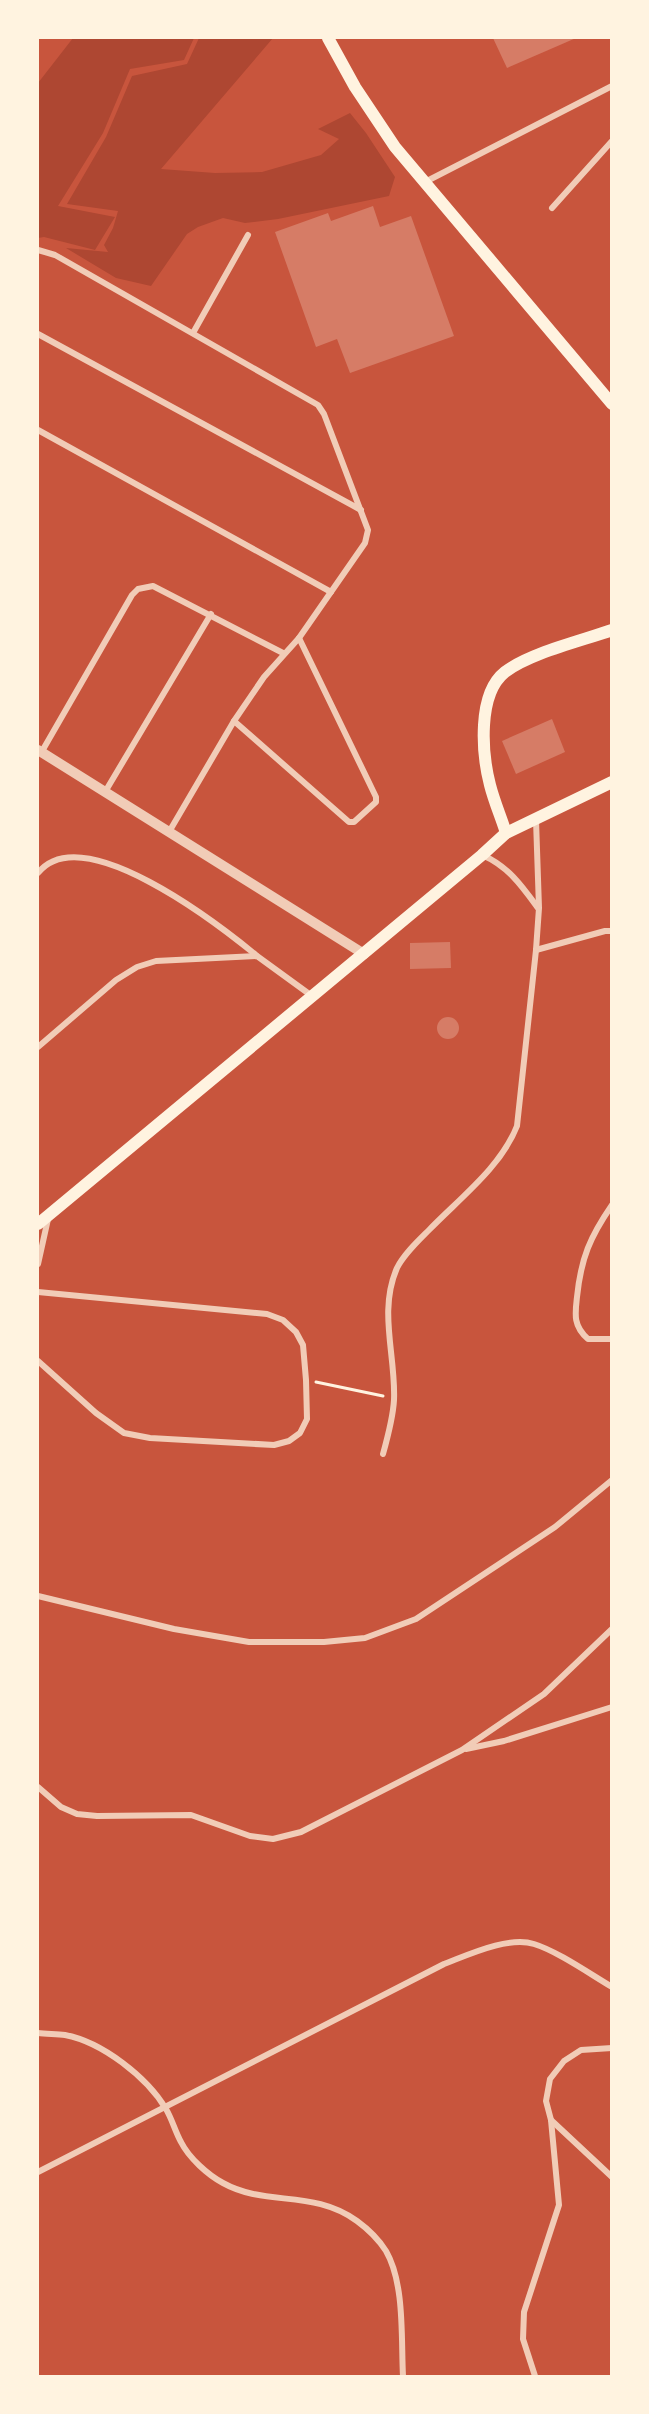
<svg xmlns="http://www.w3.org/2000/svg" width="649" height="2414" viewBox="0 0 649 2414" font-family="Jost,sans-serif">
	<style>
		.green { fill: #ae4732 }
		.building { fill: #d67c66 }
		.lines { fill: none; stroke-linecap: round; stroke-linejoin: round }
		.path { stroke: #fff3e0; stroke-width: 3 }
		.minor { stroke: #f1ccb7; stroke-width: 6 }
		.tertiary { stroke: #f1ccb7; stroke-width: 10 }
		.secondary { stroke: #fff3e0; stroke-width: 12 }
	</style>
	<rect width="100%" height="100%" fill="#c8553d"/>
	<g class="green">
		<polygon points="73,38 194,38 184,60 130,69 103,133 58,206 115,217 95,250 44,237 38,238 38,83"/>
		<polygon points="199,38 273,38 161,169 215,173 262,172 321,155 339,139 318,129 350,113 366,133 395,177 389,196 278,219 245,223 223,218 198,227 187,234 151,286 116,278 66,248 108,252 104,245 113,228 118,211 67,204 106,137 132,76 187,64"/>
	</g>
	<g class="building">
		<polygon points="493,38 576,38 507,68"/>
		<polygon points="373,206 380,227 411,216 454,336 350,373 337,339 316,347 275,232 328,213 331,221"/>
		<polygon points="552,719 565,752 516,774 502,741"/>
		<polygon points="450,942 451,968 410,969 410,943"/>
		<circle cx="448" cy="1028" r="11"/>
	</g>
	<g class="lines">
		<polyline class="path" points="316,1382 383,1396"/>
		<g class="minor">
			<polyline points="425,182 612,86"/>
			<polyline points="552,208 612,141"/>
			<polyline points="38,250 55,255 318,405 324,414 368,530 365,543 299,638 264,677 234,721 169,832"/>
			<polyline points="193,333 248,235"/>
			<polyline points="38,334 361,510"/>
			<polyline points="38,430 331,592"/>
			<polyline points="234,721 349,822 354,822 376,802 376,797 299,638"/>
			<polyline points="41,753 132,595 138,589 153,586 283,653"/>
			<polyline points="105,792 211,614"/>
			<path d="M482,855C508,866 522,886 538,908"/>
			<path d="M38,873C82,818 218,924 256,955"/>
			<polyline points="536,950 605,931 612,931"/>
			<polyline points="38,1047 116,980 137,967 156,961 257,956 312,996"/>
			<path d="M612,1205C590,1237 581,1258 577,1297C575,1314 573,1326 588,1339H612"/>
			<polyline points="38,1264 48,1219"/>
			<polyline points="38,1292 267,1314 283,1320 296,1332 303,1345 306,1380 307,1419 300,1433 289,1441 274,1445 150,1438 124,1433 96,1413 38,1361"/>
			<path d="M383,1454C388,1436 393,1418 394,1400C396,1356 378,1311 397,1268C404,1254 418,1241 429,1230C460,1198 501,1167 517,1126L536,950L539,908L536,820"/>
			<polyline points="38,1596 174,1629 249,1642 324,1642 365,1638 416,1619 555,1527 612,1480"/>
			<polyline points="466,1749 504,1741 612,1707"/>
			<polyline points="38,1787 61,1807 77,1814 97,1816 191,1815 250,1836 273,1839 301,1832 462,1750 544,1694 612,1629"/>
			<path d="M38,2033C46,2034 56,2034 65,2035C102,2042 147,2077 166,2109C172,2119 175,2131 181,2142C189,2158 208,2175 223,2183C266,2207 313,2189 357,2221C368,2229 379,2240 386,2251C405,2284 401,2339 403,2376"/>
			<polyline points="612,2048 581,2050 564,2061 550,2079 546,2101 551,2120 612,2177"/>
			<path d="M38,2172L444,1964C468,1955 508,1936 534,1944C557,1951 590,1974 612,1987"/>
			<polyline points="535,2376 523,2339 524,2312 559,2205 551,2120"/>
		</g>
		<polyline class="tertiary" points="38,750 364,954"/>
		<g class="secondary">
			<polyline points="328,38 355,87 395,147 612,404"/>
			<path d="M506,833C501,817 494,801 490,785C482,754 477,694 505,672C530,653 581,641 612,630"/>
			<polyline points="38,1224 482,855 506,833 612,782"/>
		</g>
	</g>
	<rect width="649" height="2414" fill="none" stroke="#fff3e0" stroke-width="78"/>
</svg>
